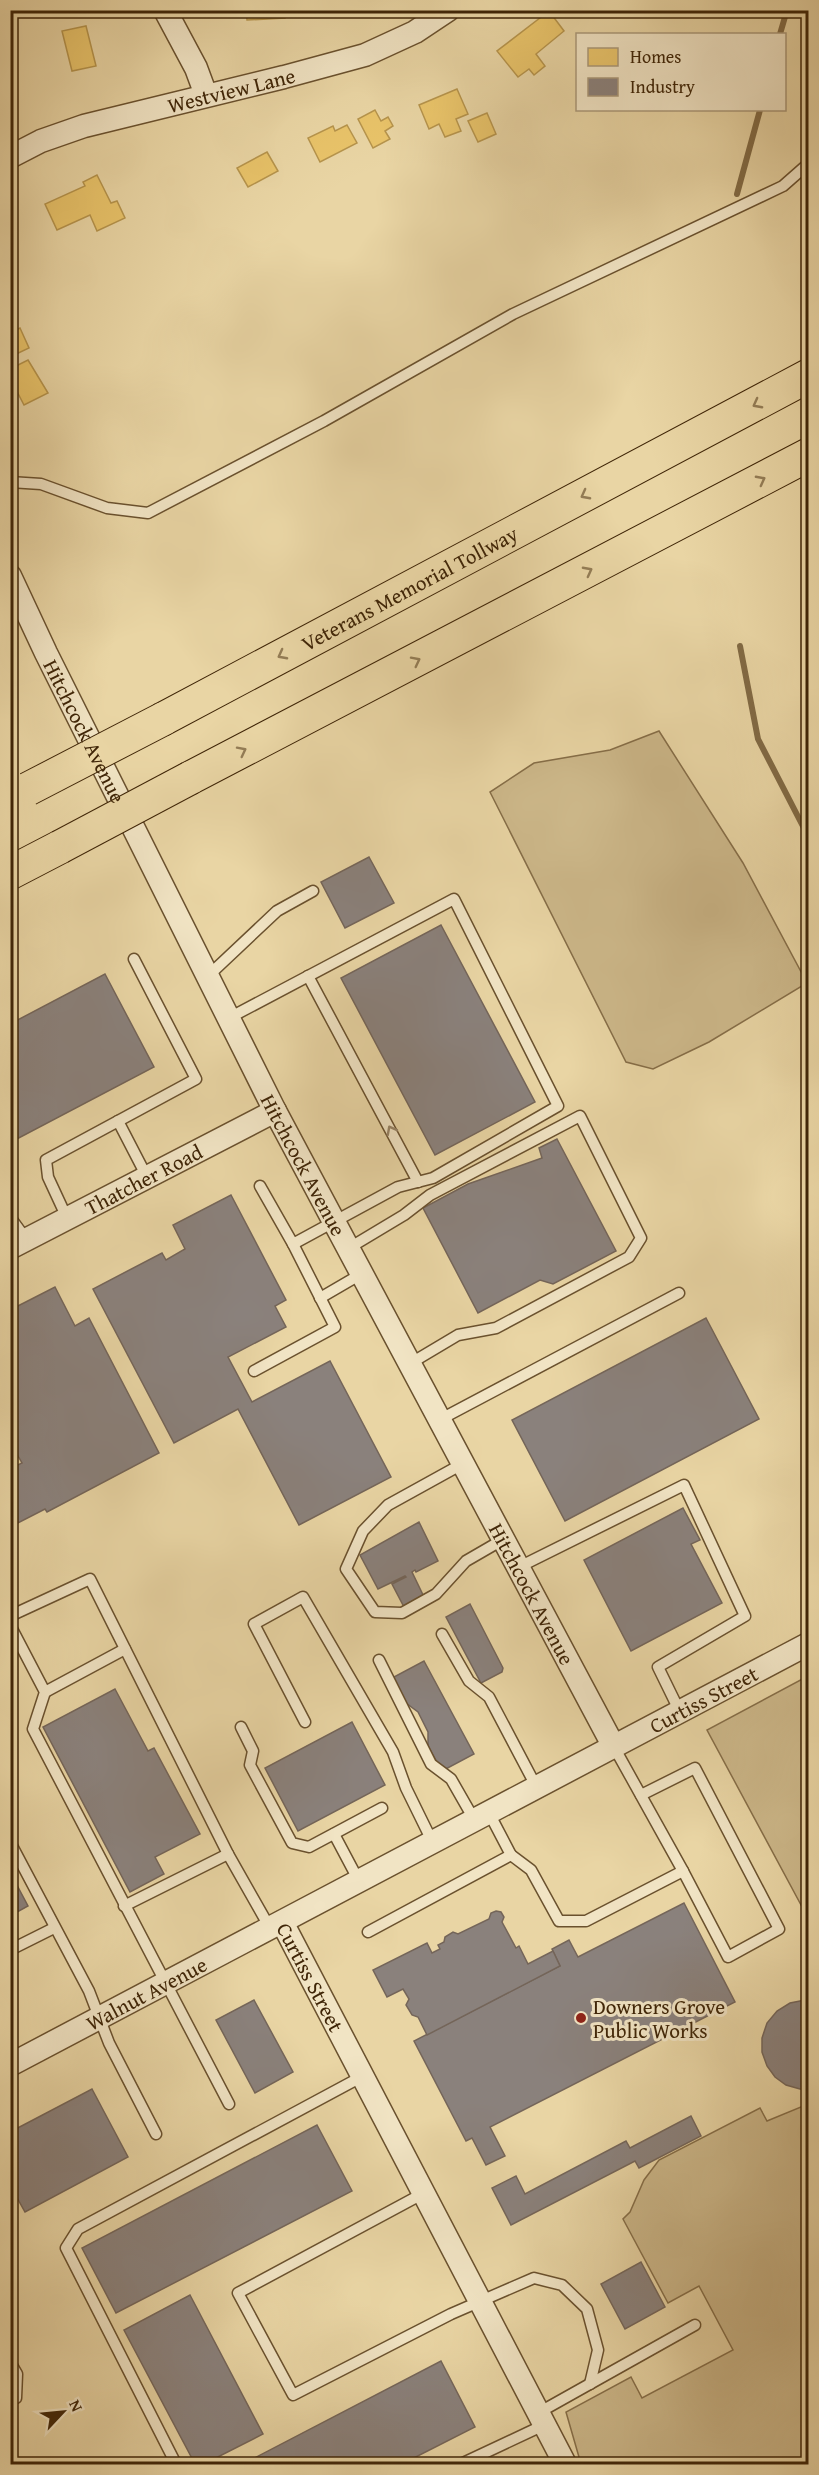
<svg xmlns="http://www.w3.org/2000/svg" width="819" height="2475" viewBox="0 0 819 2475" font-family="'Gentium Book Plus',serif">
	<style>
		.green { fill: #ccb789; stroke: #866e48; stroke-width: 1.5 }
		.homes { fill: #e9c46a; stroke: #b6944c; stroke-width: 1.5 }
		.industry { fill: #8a817c; stroke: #746559; stroke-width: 1.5 }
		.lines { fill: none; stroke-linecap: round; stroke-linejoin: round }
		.stream { stroke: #826b45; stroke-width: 6 }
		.service-casing { stroke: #6a512e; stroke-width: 13 }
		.minor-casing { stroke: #6a512e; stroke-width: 25 }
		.motorway-casing { stroke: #3f2507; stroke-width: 35 }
		.service { stroke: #f1e4c4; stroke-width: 10 }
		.minor { stroke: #f1e4c4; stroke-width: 22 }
		.motorway { stroke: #e9d5a4; stroke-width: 33 }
		.motorway-bridge-casing { stroke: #3f2507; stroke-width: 35; stroke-linecap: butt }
		.motorway-bridge { stroke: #e9d5a4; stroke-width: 33 }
		.oneway { stroke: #947d56 }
		.oneway2 { stroke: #988466 }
		.poi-dot { fill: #8f2418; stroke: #f1e4c4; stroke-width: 2 }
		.labels { text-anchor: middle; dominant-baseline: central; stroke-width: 6; stroke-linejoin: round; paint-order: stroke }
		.street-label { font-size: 21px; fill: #3f2507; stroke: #f1e4c4 }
		.poi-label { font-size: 21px; fill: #3f2507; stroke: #f1e4c4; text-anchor: start }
	</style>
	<rect width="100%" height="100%" fill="#e9d5a4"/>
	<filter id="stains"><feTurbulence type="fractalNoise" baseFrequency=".00333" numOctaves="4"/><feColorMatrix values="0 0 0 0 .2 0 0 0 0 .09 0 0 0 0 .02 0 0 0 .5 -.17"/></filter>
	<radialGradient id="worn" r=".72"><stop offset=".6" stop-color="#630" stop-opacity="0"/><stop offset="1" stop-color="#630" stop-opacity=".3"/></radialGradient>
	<g class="green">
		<polygon points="659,731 743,863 807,983 709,1042 653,1069 626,1062 490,792 534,763 610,750"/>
		<polygon points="808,1676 808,1918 707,1730"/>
		<polygon points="808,2104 808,2464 581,2464 566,2412 631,2377 642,2398 733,2350 699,2286 668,2303 623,2219 630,2212 644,2180 659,2160 760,2108 767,2121"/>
	</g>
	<g class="homes">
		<polygon points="246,10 285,10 285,18 247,20"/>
		<polygon points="549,11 564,31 536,54 545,66 534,75 529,69 518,77 497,51"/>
		<polygon points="86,26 96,66 72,71 62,31"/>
		<polygon points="457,89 468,114 456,119 461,131 445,137 439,124 429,129 419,105"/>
		<polygon points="375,110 381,121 388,117 393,126 385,131 390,139 373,148 358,119"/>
		<polygon points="487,113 496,134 478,142 468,121"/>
		<polygon points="347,125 357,143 320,162 308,138 333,126 335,131"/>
		<polygon points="267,152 278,171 248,187 237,168"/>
		<polygon points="97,175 111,203 117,201 125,218 97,231 90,215 57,230 45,204 85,186 83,182"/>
		<polygon points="20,328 29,348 10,357 10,333"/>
		<polygon points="28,360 48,393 24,405 10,378 10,369"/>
	</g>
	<g class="industry">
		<polygon points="369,857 394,903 345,928 321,882"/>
		<polygon points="441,925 535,1102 435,1155 341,978"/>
		<polygon points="105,974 154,1067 13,1141 10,1136 10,1024"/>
		<polygon points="557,1139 616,1251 553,1284 540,1280 478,1313 423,1208 468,1184 542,1158 539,1148"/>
		<polygon points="231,1195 286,1300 275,1306 286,1327 228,1357 252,1402 330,1361 391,1477 299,1525 238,1409 174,1443 93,1289 162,1253 166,1260 185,1249 173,1225"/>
		<polygon points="55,1287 75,1326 89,1318 159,1453 47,1512 45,1509 10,1527 10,1469 22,1463 10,1442 10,1310"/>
		<polygon points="706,1318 759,1419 565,1521 512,1420"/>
		<polygon points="683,1508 700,1540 691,1544 722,1603 631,1651 584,1560"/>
		<polygon points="419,1522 438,1561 416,1572 415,1570 412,1572 424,1597 404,1607 392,1584 406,1577 405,1576 378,1589 360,1555"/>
		<polygon points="470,1604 503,1668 502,1672 481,1683 446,1617"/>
		<polygon points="424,1661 474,1754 442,1771 428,1746 428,1732 418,1712 406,1703 392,1678"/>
		<polygon points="115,1689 148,1751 154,1748 200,1834 155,1857 164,1874 130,1892 43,1727"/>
		<polygon points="352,1722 385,1785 298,1831 265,1768"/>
		<polygon points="10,1872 28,1906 10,1916"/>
		<polygon points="684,1903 735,2002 490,2127 505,2156 486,2165 472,2138 466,2141 414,2041 560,1966 552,1949 569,1940 578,1957"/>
		<polygon points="496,1911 501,1912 504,1917 502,1922 516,1948 519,1946 528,1964 553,1951 560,1966 427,2035 418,2017 412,2015 406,2005 409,1999 403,1989 387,1997 373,1970 427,1943 432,1953 440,1949 438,1945 444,1942 445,1937 453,1932 458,1934 489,1919 491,1913"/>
		<polygon points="254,2000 293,2072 255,2093 216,2020"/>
		<polygon points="805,2000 808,2001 808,2089 800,2089 786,2085 775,2077 767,2066 762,2052 762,2038 767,2023 777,2011 790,2003"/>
		<polygon points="92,2089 128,2157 25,2212 10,2185 10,2132"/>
		<polygon points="691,2116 701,2136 639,2168 635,2161 511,2225 492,2188 516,2176 525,2194 626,2141 630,2148"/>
		<polygon points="317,2125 352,2191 116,2313 82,2248"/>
		<polygon points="641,2262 665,2307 625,2329 601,2284"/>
		<polygon points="190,2295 263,2434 204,2464 195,2464 124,2330"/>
		<polygon points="441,2361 475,2427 402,2464 243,2464"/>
	</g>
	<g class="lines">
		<g class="stream">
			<polyline points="780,34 787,10"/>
			<polyline points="737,194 760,110"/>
			<polyline points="740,646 758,739 808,836"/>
		</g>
		<g class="service-casing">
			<g id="service">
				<polyline points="10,482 41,484 107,508 148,513 324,421 513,314 783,186 808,164"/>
				<polyline points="208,976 277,911 313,891"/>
				<polyline points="308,976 418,1182"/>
				<polyline points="229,1018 454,899 558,1106 433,1178 398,1187 293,1244 260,1186"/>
				<polyline points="118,1121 147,1177"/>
				<polyline points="10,1217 26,1239"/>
				<polyline points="67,1218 48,1177 46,1160 196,1079 134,959"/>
				<polyline points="349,1248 404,1215 430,1195 580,1116 641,1238 629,1257 496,1328 458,1335 411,1363"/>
				<polyline points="320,1298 363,1273"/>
				<polyline points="254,1371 335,1327 293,1244"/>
				<polyline points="441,1419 679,1293"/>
				<polyline points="464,1463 388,1505 363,1531 346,1569 375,1612 402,1613 436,1594 466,1561 504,1539"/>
				<polyline points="519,1567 684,1485 745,1616 658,1667 680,1712"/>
				<polyline points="10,1616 90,1579 228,1854 270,1928"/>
				<polyline points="10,1625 45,1692 33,1729 229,2104"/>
				<polyline points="442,1634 469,1681 489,1697 537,1788"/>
				<polyline points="379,1660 431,1764 451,1779 475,1821"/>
				<polyline points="45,1692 125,1649"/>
				<polyline points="305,1722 254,1624 303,1597 393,1752 406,1788 433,1843"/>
				<polyline points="241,1727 253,1751 250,1765 292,1843 309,1847 382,1808"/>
				<polyline points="641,1795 695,1768 779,1929 728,1957 683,1871"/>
				<polyline points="334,1834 360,1883"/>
				<polyline points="10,1842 89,1991 109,2043 156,2134"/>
				<polyline points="511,1855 531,1870 559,1921 586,1921 683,1871 614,1747"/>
				<polyline points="124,1906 228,1854"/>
				<polyline points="368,1932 511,1855 489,1813"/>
				<polyline points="10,1950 54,1928"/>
				<polyline points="424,2193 238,2293 293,2395 451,2314 534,2278 562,2285 587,2309 598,2350 590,2384"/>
				<polyline points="10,2362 17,2374 16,2398 10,2401"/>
				<polyline points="538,2413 695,2325"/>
				<polyline points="176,2464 66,2248 78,2229 363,2076"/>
				<polyline points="461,2464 544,2425"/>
			</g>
		</g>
		<g class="minor-casing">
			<g id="minor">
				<polyline points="165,10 196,68 206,95"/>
				<path id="s1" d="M10,157L41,141L84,126L284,77L365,55L415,32L448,10"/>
				<path id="s2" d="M10,576L46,653L275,1111L614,1747"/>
				<path id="s3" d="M10,1248L275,1111"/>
				<path id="s4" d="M282,1922L565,2464"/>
				<path id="s5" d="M10,2065L808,1644"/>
			</g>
		</g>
		<g class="motorway-casing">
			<g id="motorway">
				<path id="s6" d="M163,719L808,376"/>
				<polyline points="190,778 808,455"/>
				<polyline points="10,873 60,847"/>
			</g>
		</g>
		<use href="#service" class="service"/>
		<use href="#minor" class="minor"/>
		<use href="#motorway" class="motorway"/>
		<g class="motorway-bridge-casing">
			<g id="motorway-bridge">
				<polyline points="28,789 163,719"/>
				<polyline points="60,847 190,778"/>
			</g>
		</g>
		<use href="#motorway-bridge" class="motorway-bridge"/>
	</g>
	<defs><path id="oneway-chevron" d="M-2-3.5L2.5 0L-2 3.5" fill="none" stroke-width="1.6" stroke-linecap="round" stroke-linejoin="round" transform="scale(1.5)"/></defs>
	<g class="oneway">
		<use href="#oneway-chevron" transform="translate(757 404) rotate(152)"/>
		<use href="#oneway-chevron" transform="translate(761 480) rotate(-28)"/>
		<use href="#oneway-chevron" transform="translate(585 495) rotate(152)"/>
		<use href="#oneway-chevron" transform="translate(588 571) rotate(-28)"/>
		<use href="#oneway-chevron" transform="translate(282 655) rotate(152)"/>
		<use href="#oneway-chevron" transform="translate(416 661) rotate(-27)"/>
		<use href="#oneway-chevron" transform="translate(242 751) rotate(-27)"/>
	</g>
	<use class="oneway2" href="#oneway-chevron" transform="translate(391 1130) rotate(-118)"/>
	<circle class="poi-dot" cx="581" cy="2018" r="6"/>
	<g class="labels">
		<g class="street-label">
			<text stroke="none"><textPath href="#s1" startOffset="232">Westview Lane</textPath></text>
			<text stroke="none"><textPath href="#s6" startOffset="279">Veterans Memorial Tollway</textPath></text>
			<text stroke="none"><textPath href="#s2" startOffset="172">Hitchcock Avenue</textPath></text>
			<text stroke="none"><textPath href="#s2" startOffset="658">Hitchcock Avenue</textPath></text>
			<text stroke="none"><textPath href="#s3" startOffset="150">Thatcher Road</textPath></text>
			<text stroke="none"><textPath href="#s2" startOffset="1144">Hitchcock Avenue</textPath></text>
			<text stroke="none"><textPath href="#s5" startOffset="784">Curtiss Street</textPath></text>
			<text stroke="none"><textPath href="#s4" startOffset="62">Curtiss Street</textPath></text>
			<text stroke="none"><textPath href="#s5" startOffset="154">Walnut Avenue</textPath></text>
		</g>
		<g class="poi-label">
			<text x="593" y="2006">Downers Grove<tspan x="593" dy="24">Public Works</tspan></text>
		</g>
	</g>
	<rect width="819" height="2475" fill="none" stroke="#e9d5a4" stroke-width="36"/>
	<rect x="12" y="12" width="795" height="2451" fill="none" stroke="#3f2507" stroke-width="3"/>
	<rect x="18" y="18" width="783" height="2439" fill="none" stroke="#3f2507" stroke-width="1.5"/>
	<rect x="576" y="33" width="210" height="78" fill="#f1e4c4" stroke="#aa9878" stroke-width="1.5"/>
	<rect x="588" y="48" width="30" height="18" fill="#e9c46a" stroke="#aa9878" stroke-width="1.5"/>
	<text x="630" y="63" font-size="18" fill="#3f2507">Homes</text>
	<rect x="588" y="78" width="30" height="18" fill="#8a817c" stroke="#aa9878" stroke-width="1.5"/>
	<text x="630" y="93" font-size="18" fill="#3f2507">Industry</text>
	<g transform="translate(63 2412) rotate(64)" stroke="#f1e4c4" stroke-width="4.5" paint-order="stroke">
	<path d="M0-4.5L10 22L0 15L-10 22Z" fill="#3f2507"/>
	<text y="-9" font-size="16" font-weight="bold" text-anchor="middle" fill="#3f2507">N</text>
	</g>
	<rect width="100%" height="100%" filter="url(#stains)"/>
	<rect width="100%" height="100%" fill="url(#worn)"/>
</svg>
